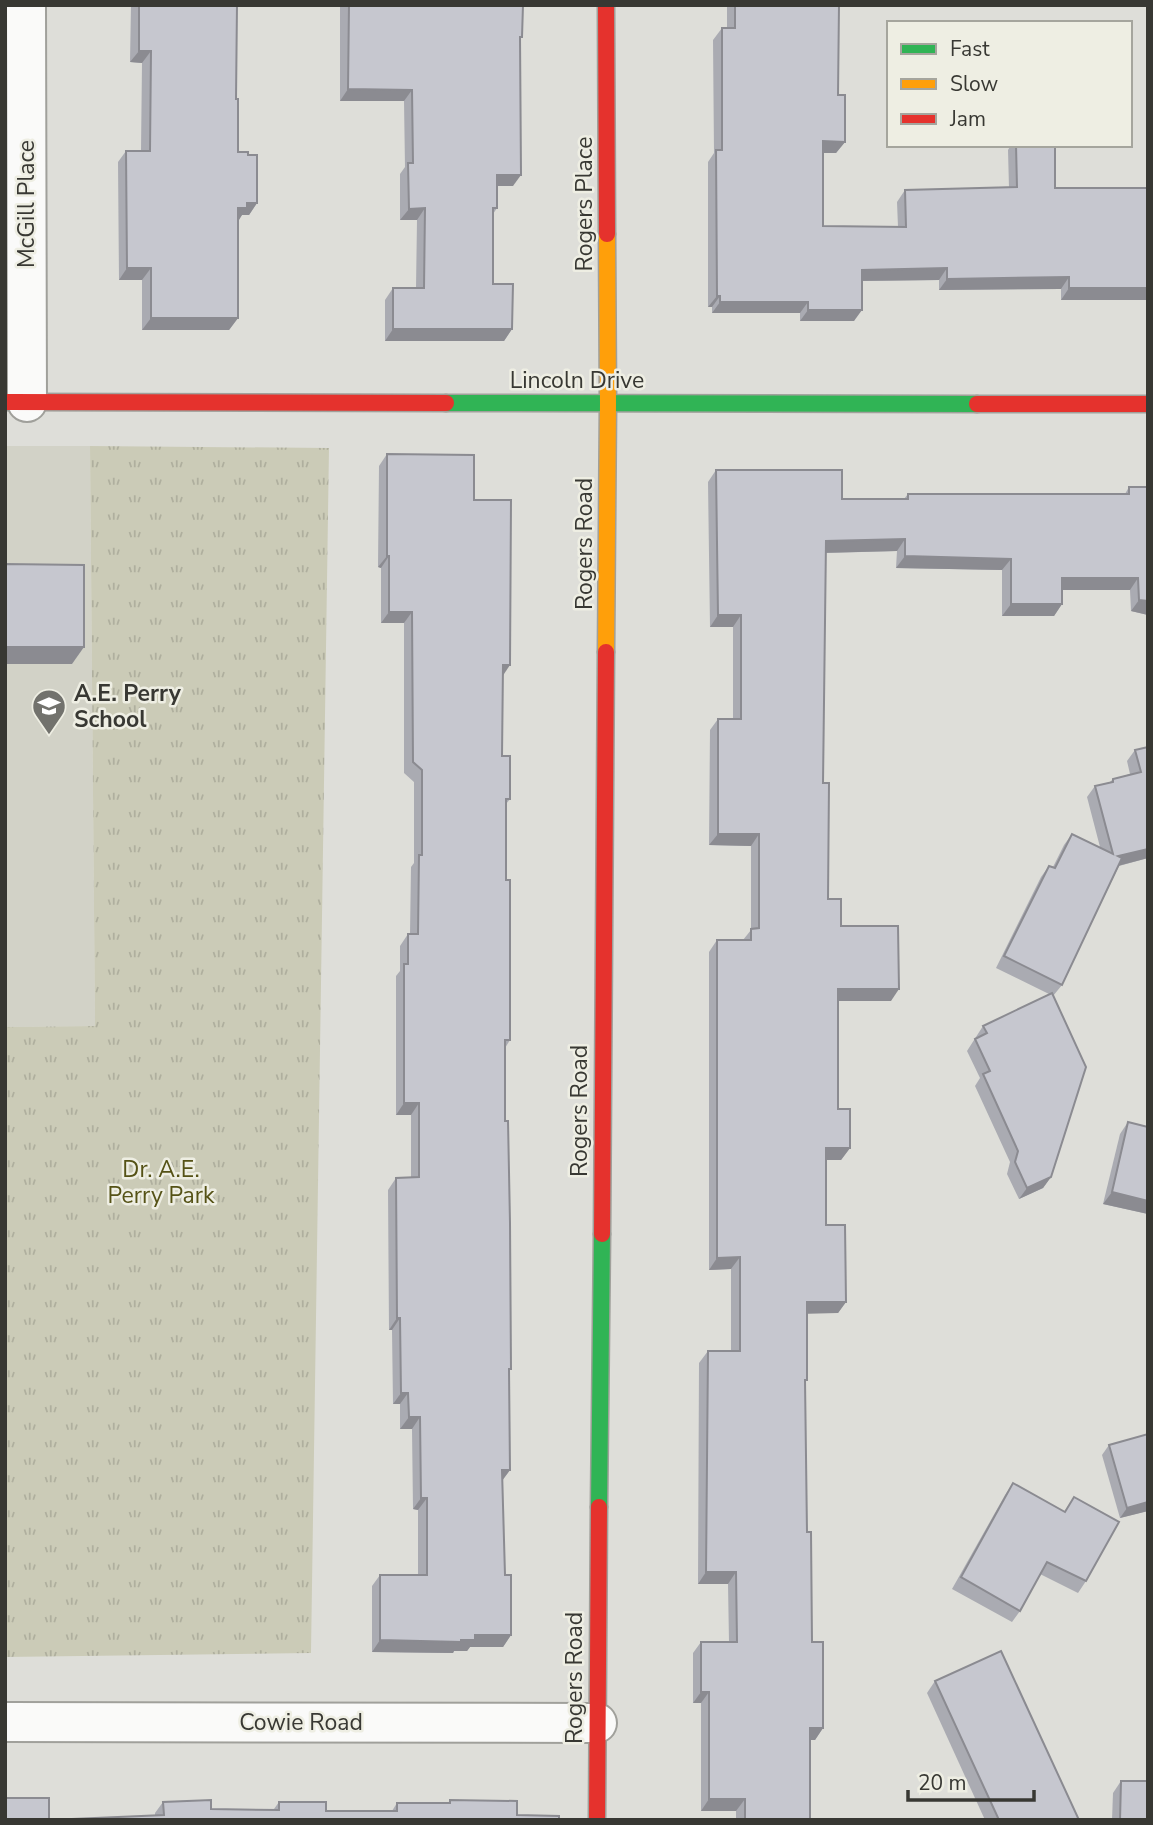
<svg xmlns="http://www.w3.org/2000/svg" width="1153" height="1825" viewBox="0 0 1153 1825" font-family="'Nunito Sans',sans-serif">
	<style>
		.built { fill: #d2d2c7 }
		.park { fill: url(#park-tufts) }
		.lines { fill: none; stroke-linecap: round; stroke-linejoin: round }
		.street-casing { stroke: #a0a09b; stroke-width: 42 }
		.fast-casing { stroke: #a0a09b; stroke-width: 19 }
		.slow-casing { stroke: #a0a09b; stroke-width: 19 }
		.jam-casing { stroke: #a0a09b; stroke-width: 19 }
		.street { stroke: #fafaf9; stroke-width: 38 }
		.fast { stroke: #30b455; stroke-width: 16 }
		.slow { stroke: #ff9f0a; stroke-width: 16 }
		.jam { stroke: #e5322d; stroke-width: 16 }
		.wall { fill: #aaabb2 }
		.shaded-wall { fill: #8b8b91 }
		.building { fill: #c6c7cf; stroke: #8b8b91; stroke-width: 2 }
		.labels { text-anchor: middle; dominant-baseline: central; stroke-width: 5; stroke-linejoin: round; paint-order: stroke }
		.street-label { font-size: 23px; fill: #383833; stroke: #eeeee3 }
		.poi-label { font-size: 23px; font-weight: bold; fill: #383833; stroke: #eeeee3; text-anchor: start }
		.park-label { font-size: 23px; fill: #555216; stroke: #eeeee3 }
	</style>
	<defs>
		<pattern id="park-tufts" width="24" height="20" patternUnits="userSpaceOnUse" patternTransform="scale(1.75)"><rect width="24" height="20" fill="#cbcbb7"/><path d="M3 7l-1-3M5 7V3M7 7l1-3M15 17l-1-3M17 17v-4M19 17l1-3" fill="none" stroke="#afaf9e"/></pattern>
	</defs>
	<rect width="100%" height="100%" fill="#deded9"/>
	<polygon class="built" points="5,446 90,446 95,1026 5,1027"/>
	<polygon class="park" points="90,446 329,448 311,1653 5,1657 5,1027 95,1026"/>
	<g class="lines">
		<g class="street-casing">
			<g id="street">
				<polyline points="26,5 27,402"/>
				<polyline points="5,1722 597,1723"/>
			</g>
		</g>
		<g class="fast-casing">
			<g id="fast">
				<polyline points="446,403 977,404"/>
				<polyline points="599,1507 602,1234"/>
			</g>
		</g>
		<g class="slow-casing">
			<polyline id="slow" points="606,652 608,403 607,234"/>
		</g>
		<g class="jam-casing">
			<g id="jam">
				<polyline points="606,5 607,234"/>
				<polyline points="5,402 446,403"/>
				<polyline points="977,404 1148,404"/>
				<polyline points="602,1234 606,652"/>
				<polyline points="597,1820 599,1507"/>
			</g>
		</g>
		<use href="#street" class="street"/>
		<use href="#fast" class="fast"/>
		<use href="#slow" class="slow"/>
		<use href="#jam" class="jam"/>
	</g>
	<g class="wall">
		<polygon points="131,5 237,5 236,99 238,152 257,203 249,215 242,215 238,220 238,318 229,330 142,330 142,280 119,280 118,162 126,151 141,151 142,63 130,62"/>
		<polygon points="340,5 523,5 520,41 513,186 497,186 497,208 493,214 493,284 512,329 504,341 385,341 385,300 393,288 416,288 417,220 400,220 400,174 405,167 404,101 340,101"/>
		<polygon points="727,5 839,5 838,95 845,142 836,153 823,153 823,226 898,227 897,202 905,190 1009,188 1008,150 1011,145 1016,145 1055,188 1148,188 1148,300 1061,300 1061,289 939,290 939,280 862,281 854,321 800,321 800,313 712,313 712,307 708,307 708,162 714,153 713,40 722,28 727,28"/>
		<polygon points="387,454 474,500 503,676 502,756 510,799 506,804 506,880 510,1040 505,1048 510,1470 502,1481 505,1575 511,1635 503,1647 470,1647 467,1651 454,1651 453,1653 372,1652 372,1586 380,1575 418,1575 418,1510 413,1509 412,1429 400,1429 400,1404 393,1404 392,1330 389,1330 388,1190 396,1178 411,1177 411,1115 396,1115 396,976 400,971 400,946 408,934 410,934 411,867 414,863 414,782 404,773 404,623 381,623 381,568 378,567 379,466"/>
		<polygon points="716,470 842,499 904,499 908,494 1125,494 1129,487 1148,487 1148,615 1131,611 1130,590 1062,590 1062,604 1054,616 1002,616 1002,570 896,568 897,551 826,553 823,783 828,899 841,926 891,1001 838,1001 838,1109 850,1148 841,1160 826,1160 826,1225 846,1302 838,1313 807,1313 805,1383 807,1532 812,1642 823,1728 815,1740 810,1740 810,1820 736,1820 736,1811 701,1811 701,1703 693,1703 693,1653 701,1642 729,1642 728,1584 698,1584 699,1363 708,1351 731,1351 731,1269 709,1270 709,952 717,940 743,940 751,930 751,846 709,845 710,730 718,719 733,719 733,627 710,627 708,482"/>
		<polygon points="1148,747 1148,858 1119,866 1062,985 1053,996 1051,1177 1043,1188 1019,1199 1007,1174 1010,1162 975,1086 980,1078 967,1051 983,1026 1049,994 996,968 1041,877 1049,866 1053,867 1064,845 1072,834 1100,847 1087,797 1095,786 1110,782 1113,779 1130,774 1127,761 1135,750"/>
		<polygon points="1128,1122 1148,1127 1148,1214 1103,1204 1120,1134"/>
		<polygon points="1148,1434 1148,1511 1120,1518 1102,1455 1109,1445"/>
		<polygon points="1013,1483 1064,1512 1074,1497 1086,1581 1078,1593 1040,1574 1020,1611 1012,1622 952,1589 1005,1495"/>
		<polygon points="935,1681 1079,1820 985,1820 927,1693"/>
		<polygon points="1121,1781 1148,1820 1112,1820 1113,1793"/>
		<polygon points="450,1800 517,1815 155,1815 155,1813 163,1802 211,1809 274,1809 279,1802 326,1811 392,1811 397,1803 448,1803"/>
	</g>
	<g class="shaded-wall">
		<polygon points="139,51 151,51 142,63 130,62"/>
		<polygon points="348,89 412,90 404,101 340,101"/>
		<polygon points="823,141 845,142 836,153 814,153"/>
		<polygon points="497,175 521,175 513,186 489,186"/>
		<polygon points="247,203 257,203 249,215 242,215 239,220 238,208"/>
		<polygon points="425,208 417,220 400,220 409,209"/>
		<polygon points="127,268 151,268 142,280 119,280"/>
		<polygon points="947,268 939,280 854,281 862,270"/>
		<polygon points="1069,277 1061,289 939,290 947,279"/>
		<polygon points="1069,288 1148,288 1148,300 1061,300"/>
		<polygon points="717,296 720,296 712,307 708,307"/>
		<polygon points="720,302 808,302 800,313 712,313"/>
		<polygon points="808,310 862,310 854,321 800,321"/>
		<polygon points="151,318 238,318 229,330 142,330"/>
		<polygon points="393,329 512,329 504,341 385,341"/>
		<polygon points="905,539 897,551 818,553 826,541"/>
		<polygon points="387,556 389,556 381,568 378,567"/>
		<polygon points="905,556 1011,559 1002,570 896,568"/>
		<polygon points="1062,578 1138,578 1130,590 1054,590"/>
		<polygon points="1139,600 1148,601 1148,615 1131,611"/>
		<polygon points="1011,604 1062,604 1054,616 1002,616"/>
		<polygon points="389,612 412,612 404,623 381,623"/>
		<polygon points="718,615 741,615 733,627 710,627"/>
		<polygon points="5,647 84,647 72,664 5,664"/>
		<polygon points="503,665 510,665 502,677"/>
		<polygon points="718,834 759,834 751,846 709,845"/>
		<polygon points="1148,849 1148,858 1110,868 1118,856"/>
		<polygon points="838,989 899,989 891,1001 830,1001"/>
		<polygon points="404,1103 419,1103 411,1115 396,1115"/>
		<polygon points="826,1148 850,1148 841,1160 818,1160"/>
		<polygon points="1051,1177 1043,1188 1019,1199 1027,1188"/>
		<polygon points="1112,1192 1148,1201 1148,1214 1103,1204"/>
		<polygon points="740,1257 731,1269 709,1270 717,1258"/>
		<polygon points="807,1302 846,1302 838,1313 799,1314"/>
		<polygon points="397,1318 400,1318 392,1330 389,1330"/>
		<polygon points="401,1393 408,1393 400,1404 393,1404"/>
		<polygon points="409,1417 420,1417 412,1429 400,1429"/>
		<polygon points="502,1470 510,1470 501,1482"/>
		<polygon points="421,1498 427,1498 418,1510 413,1509"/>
		<polygon points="1148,1502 1148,1511 1120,1518 1127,1508"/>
		<polygon points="706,1572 736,1572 728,1584 698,1584"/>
		<polygon points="475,1635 511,1635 503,1647 470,1647 467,1651 454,1651 453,1653 372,1652 380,1640 461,1640"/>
		<polygon points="701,1692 709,1692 701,1703 693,1703"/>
		<polygon points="810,1728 823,1728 815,1740 802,1740"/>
		<polygon points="709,1799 745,1799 736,1811 701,1811"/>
	</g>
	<g class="building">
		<polygon points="139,5 237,5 236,99 238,99 238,152 248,152 248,155 257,155 257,203 247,203 247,208 238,208 238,318 151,318 151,268 127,268 126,151 150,151 151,51 139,51"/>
		<polygon points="349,5 523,5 522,37 520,37 521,175 497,175 497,208 493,208 493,284 513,284 512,329 393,329 393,288 424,288 425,208 409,209 408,163 413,163 412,90 348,89"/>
		<polygon points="735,5 839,5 838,95 845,95 845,142 823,141 823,226 906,227 905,190 1017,187 1016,145 1055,145 1055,188 1148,188 1148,288 1069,288 1069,277 947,279 947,268 862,270 862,310 808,310 808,302 720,302 720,296 717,296 716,150 722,150 722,28 735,28"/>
		<polygon points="387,454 474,455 474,500 511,500 510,665 503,665 502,756 510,756 510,799 506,799 506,880 510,880 510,1040 505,1040 505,1121 508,1121 510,1223 511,1369 509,1369 510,1470 502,1470 505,1575 511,1575 511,1635 475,1635 475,1640 461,1640 461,1642 380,1640 380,1575 427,1575 427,1498 421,1498 420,1417 409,1417 408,1393 401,1393 400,1318 397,1318 396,1178 419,1177 419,1103 404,1103 404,964 408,964 408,934 418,934 419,855 422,855 422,770 413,762 412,612 389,612 389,556 387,556"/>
		<polygon points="716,470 842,470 842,499 908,499 908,494 1129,494 1129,487 1148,487 1148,601 1139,600 1138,578 1062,578 1062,604 1011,604 1011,559 905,556 905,539 826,541 823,783 829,783 828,899 841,899 841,926 898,926 899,989 838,989 838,1109 850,1109 850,1148 826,1148 826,1225 845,1225 846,1302 807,1302 807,1380 805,1380 807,1532 811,1532 812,1642 823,1642 823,1728 810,1728 810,1820 745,1820 745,1799 709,1799 709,1692 701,1692 701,1642 737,1642 736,1572 706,1572 708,1351 740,1351 740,1257 717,1258 717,940 751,940 751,929 759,928 759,834 718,834 718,719 741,719 741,615 718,615"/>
		<polygon points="5,564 84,565 84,647 5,647"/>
		<polygon points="1148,747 1148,849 1118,856 1122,858 1062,985 1004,956 1049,866 1055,868 1072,834 1113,854 1095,786 1113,782 1113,779 1141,772 1135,750"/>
		<polygon points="1052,993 1086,1067 1051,1177 1027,1188 1015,1162 1018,1151 983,1074 990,1071 975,1039 987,1033 983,1026"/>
		<polygon points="1128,1122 1148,1127 1148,1201 1112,1192"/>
		<polygon points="1148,1434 1148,1502 1127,1508 1109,1445"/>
		<polygon points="1013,1483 1065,1512 1074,1497 1119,1522 1086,1581 1047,1562 1020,1611 961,1577"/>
		<polygon points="1001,1651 1079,1820 999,1820 935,1681"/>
		<polygon points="1121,1781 1148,1781 1148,1820 1120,1820"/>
		<rect x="5" y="1798" width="44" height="22"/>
		<polygon points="211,1800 211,1809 279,1810 279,1802 326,1802 326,1811 397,1811 397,1803 450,1803 450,1800 517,1801 517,1815 559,1816 559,1820 49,1820 164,1815 163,1802"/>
	</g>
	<defs>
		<g id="school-pin" transform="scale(1.75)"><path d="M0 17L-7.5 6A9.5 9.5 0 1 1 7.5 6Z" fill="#72726d" stroke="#eeeee3"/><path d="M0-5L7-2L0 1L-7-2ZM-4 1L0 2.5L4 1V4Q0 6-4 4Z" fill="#fff"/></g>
	</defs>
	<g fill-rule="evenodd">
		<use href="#school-pin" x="49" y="706"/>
	</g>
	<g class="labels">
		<g class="street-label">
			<text transform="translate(26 204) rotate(-90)">McGill Place</text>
			<text transform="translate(584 204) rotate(-90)">Rogers Place</text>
			<text x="577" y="380">Lincoln Drive</text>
			<text transform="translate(584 544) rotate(-90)">Rogers Road</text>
			<text transform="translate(579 1111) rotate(-90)">Rogers Road</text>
			<text transform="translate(574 1678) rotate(-90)">Rogers Road</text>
			<text x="301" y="1722">Cowie Road</text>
		</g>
		<g class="poi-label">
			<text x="74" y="693">A.E. Perry<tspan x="74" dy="26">School</tspan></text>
		</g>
		<g class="park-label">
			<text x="161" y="1169">Dr. A.E.<tspan x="161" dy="26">Perry Park</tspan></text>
		</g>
	</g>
	<rect width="1153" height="1825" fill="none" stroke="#383833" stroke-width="14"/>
	<rect x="887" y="21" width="245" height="126" fill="#eeeee3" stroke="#a5a59d" stroke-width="2"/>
	<rect x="901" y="44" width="35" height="10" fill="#30b455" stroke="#a5a59d" stroke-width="2"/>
	<text x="950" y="56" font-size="21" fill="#383833">Fast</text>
	<rect x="901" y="79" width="35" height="10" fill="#ff9f0a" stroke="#a5a59d" stroke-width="2"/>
	<text x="950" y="91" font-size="21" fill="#383833">Slow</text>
	<rect x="901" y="114" width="35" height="10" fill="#e5322d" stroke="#a5a59d" stroke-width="2"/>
	<text x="950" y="126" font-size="21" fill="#383833">Jam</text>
	<path d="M908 1790v10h126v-10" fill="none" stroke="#383833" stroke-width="3.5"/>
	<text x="918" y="1790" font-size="21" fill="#383833" stroke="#eeeee3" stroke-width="5" paint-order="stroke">20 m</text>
</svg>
